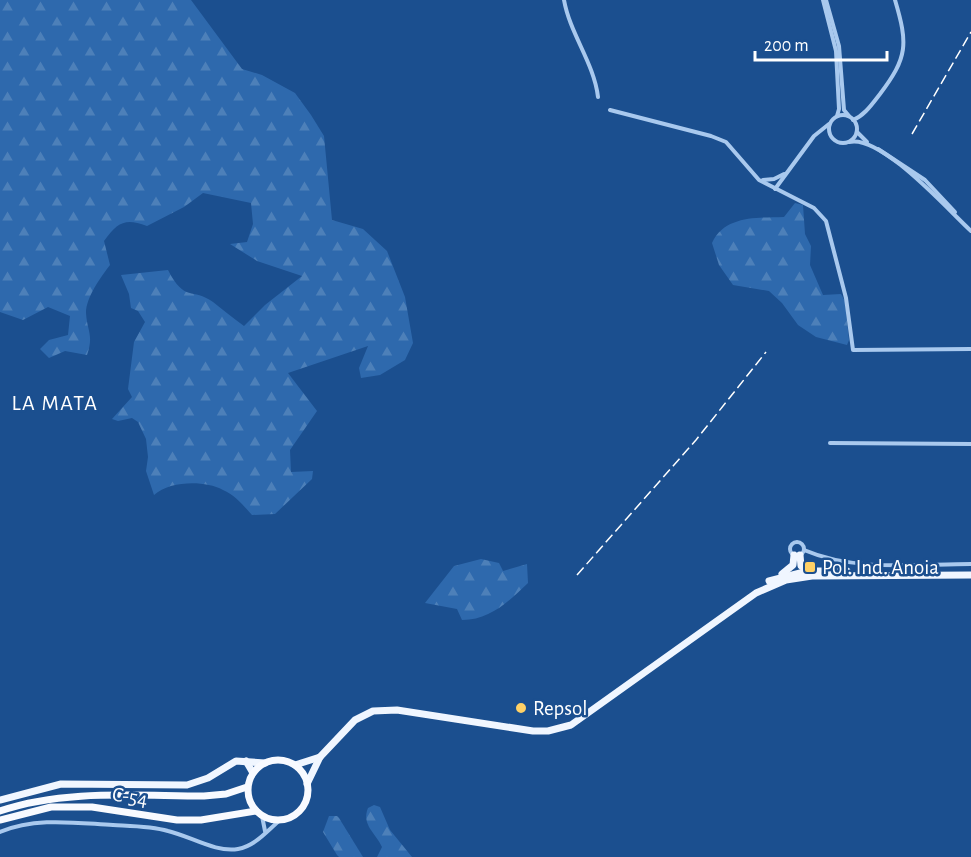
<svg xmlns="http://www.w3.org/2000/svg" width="971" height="857" viewBox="0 0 971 857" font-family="'Alegreya Sans',sans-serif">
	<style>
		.forest { fill: url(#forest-firs) }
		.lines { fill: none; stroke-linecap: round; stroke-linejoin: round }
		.minor { stroke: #a9c9ee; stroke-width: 4 }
		.primary { stroke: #f0f6ff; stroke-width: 7 }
		.trunk { stroke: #f8faff; stroke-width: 7 }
		.rail { stroke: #fff; stroke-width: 1.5; stroke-dasharray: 10 4.5; stroke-linecap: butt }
		.poi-dot { fill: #ffd166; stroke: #1b4f8f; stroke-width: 2 }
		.labels { text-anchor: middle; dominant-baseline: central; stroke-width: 5; stroke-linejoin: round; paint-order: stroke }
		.poi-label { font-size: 21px; fill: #fff; stroke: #1b4f8f; text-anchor: start }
		.street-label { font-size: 21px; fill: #fff; stroke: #1b4f8f }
		.neighbourhood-label { font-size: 22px; letter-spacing: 1.5px; fill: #fff; stroke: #1b4f8f }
	</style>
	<defs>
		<pattern id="forest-firs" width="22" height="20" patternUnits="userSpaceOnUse" patternTransform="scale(1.5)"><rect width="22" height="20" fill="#2e69ad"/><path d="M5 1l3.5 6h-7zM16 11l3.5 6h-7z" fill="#4d80b9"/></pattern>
	</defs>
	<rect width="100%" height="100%" fill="#1b4f8f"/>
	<g class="forest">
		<path d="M0,0H191L242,69L262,75L295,93L311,115L324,136L332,220L363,229L387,251L405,297L413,343L405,360L380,375L361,378L359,368L368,346L288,373L317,411L290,450L291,472L313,471L312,479L275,514L252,515C243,505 235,495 223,490C204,480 170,481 154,495L146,471L148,457L146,439L138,422L132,418L118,421L112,419L132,397L128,389L134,342L145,322L138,311L131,308L129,294L121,275L168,270C185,303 192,287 213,302C223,310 233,318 244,326L265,305L302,276L257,261L230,244L247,242L253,224L251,203L203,193L184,207L147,226C125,218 118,222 104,241L110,265C101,277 86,297 86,313C87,331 94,335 87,355L65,351L49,358L40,349L49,340L68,335L70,316L48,307L23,320L0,312Z"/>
		<path d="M795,203L803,205L805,234L811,246L810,265L823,295L841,294L845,301L849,340L847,345L816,337L798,325L782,303L769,291L733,285L719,265L712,243C725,215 758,218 784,217Z"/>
		<path d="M481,559L499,563L503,571L527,564L528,583C508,602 490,620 462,620L457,609L425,603L454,566Z"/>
		<path d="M374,805L380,807L390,830L412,857H377L382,847C376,833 361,825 368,808Z"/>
		<polygon points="329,816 337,816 339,818 363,857 339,857 337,855 323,832"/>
	</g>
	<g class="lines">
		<g class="minor">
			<path d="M564,0C570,34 594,63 598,97"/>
			<polyline points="823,0 836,51 839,109 837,116"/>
			<polyline points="826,0 839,46 844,110 849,116"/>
			<polyline points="610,110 711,136 726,142 759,180 814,208 826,221 846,298 853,350 971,349"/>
			<circle cx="843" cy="129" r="14"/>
			<path d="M853,120C865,115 872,104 880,94C908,57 908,44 895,0"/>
			<polyline points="857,132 867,142"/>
			<path d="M849,142C881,134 948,210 971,231"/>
			<polyline points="878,149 925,180 955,212"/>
			<polyline points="763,180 774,179 784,174"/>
			<polyline points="775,189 814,136 829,124"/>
			<polyline points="830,443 971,444"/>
			<circle cx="797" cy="549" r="7"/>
			<path d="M804,550C855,572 916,564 971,564"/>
			<polyline points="262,816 265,831"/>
			<path d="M0,832C36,817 75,823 113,825C131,826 151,826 168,831C190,836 216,853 238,849C255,846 267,831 279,821"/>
		</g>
		<g class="primary">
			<polyline points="800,555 801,566 810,571"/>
			<polyline points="782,574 793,565 794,555"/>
			<polyline points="769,581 808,571 847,571"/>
			<polyline points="246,761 253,773"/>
			<polyline points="295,765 320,757"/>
			<polyline points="307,784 320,757 355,720 373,711 397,710 533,731 548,731 571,725 756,593 786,580 812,576 971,575"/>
			<polyline points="0,800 61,784 187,785 208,778 236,761 265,763"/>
		</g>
		<g class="trunk">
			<circle cx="278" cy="790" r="30"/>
			<path d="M0,811C64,789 137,796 204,796L226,794L247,787"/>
			<polyline points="0,820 51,807 92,807 177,820 201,820 256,811"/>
		</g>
		<g class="rail">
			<polyline points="912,134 971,32"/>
			<polyline points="577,575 696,440 766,352"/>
		</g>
	</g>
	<g class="poi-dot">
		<rect x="804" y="561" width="12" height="12" rx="3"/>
		<circle cx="521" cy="708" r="6"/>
	</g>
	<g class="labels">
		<g class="poi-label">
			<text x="822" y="567">Pol. Ind. Anoia</text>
			<text x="533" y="708">Repsol</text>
		</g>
		<g class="street-label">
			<text transform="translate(130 797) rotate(10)">C-54</text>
		</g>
		<g class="neighbourhood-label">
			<text x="55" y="403">LA MATA</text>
		</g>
	</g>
	<path d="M755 51v9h132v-9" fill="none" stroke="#ffffff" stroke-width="3"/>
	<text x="764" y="51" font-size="18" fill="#ffffff" stroke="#1b4f8f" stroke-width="4.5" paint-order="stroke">200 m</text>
</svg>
